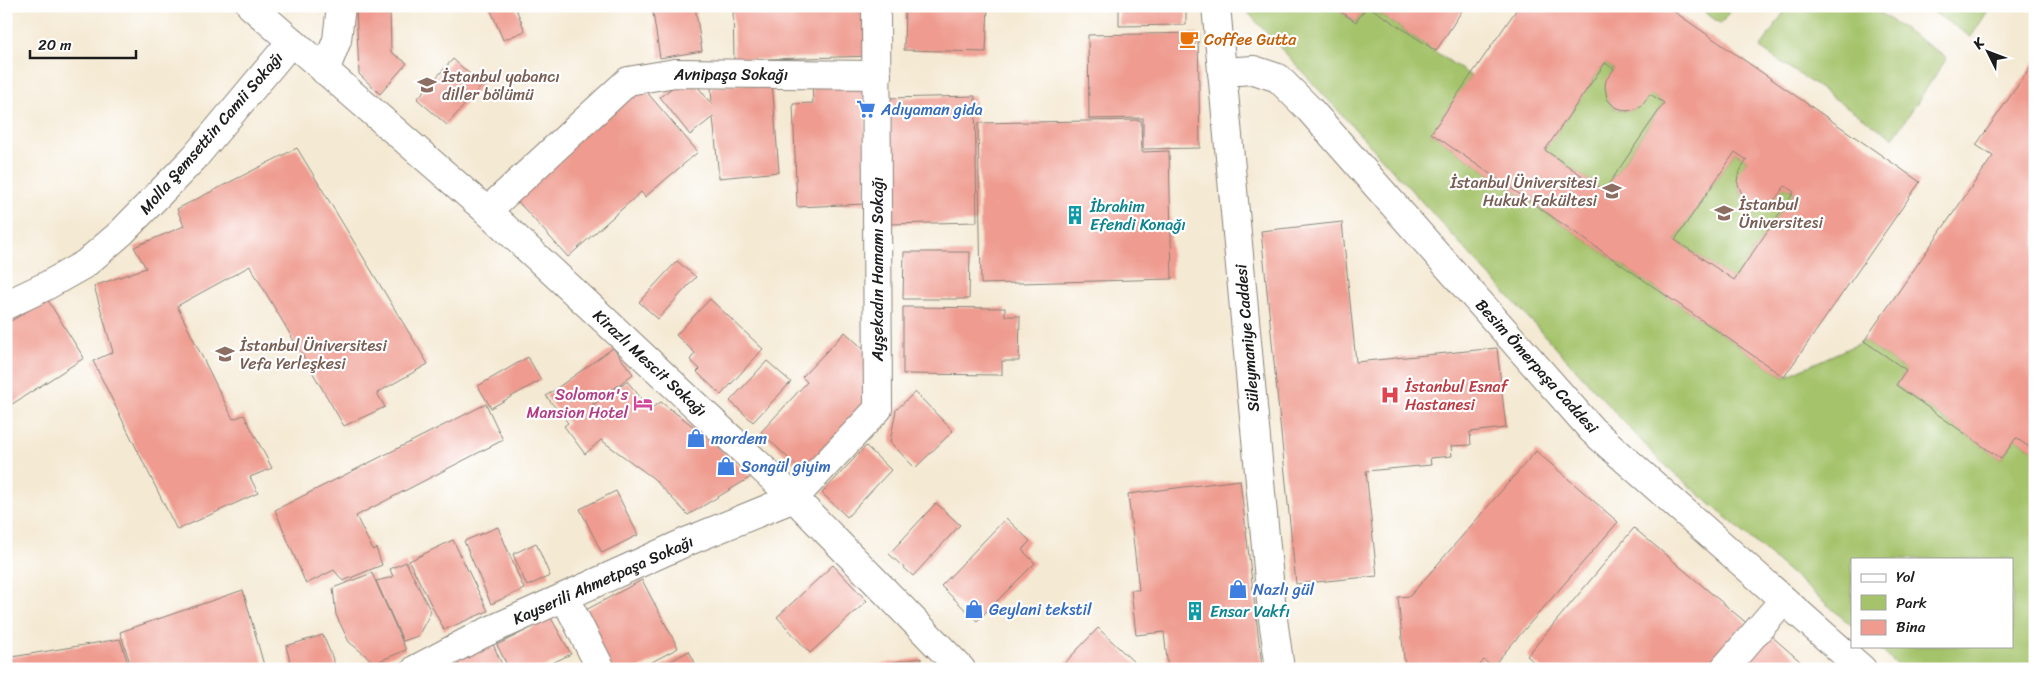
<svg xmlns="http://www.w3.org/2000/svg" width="2041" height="675" viewBox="0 0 2041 675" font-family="Sriracha,sans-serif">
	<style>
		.green { fill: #a4c36b; stroke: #607044 }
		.building { fill: #ef9b8f; fill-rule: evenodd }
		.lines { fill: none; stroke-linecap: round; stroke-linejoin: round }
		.minor-casing { stroke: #888278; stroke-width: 30 }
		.tertiary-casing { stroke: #888278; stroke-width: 30 }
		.secondary-casing { stroke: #888278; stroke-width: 30 }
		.minor { stroke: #fff; stroke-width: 28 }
		.tertiary { stroke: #fff; stroke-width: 28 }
		.secondary { stroke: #fff; stroke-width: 28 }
		.labels { text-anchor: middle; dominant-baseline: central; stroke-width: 4.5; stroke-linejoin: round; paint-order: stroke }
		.food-label { font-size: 16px; fill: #c56008; stroke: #fff; text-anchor: start }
		.street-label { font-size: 16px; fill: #1c1c1c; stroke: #fff }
		.education-label { font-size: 16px; fill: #785e54; stroke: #fff; text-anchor: start }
		.shop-label { font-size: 16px; fill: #366cbe; stroke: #fff; text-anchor: start }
		.culture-label { font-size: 16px; fill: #0d838f; stroke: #fff; text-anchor: start }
		.health-label { font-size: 16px; fill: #be3a42; stroke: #fff; text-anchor: start }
		.hotel-label { font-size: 16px; fill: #b23c85; stroke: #fff; text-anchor: end }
	</style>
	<rect width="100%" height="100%" fill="#fff"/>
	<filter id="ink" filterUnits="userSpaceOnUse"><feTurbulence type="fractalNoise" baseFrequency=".02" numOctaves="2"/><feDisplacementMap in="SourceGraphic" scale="10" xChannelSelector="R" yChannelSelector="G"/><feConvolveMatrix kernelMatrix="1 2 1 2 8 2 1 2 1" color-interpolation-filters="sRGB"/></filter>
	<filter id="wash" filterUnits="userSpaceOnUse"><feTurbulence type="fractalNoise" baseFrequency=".0096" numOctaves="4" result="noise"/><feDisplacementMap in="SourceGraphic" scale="20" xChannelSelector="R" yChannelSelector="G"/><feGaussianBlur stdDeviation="1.12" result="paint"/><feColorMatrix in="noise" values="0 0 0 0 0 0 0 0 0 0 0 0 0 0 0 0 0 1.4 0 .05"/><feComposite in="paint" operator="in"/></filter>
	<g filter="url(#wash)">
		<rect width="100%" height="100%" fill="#f4e9d3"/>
		<g class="green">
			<polygon points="1242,6 1332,6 1356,22 1368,6 1471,76 1431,133 1784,377 1864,341 1906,370 1896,385 2001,459 2016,438 2035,451 2035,669 1902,669 1876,646 2012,646 2012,559 1852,559 1852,626 1658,459"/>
			<polygon points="1696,6 1733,6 1721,24"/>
			<polygon points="1788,6 1870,6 1947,58 1893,138 1760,48"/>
			<polygon points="1924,6 1991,6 1971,37"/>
			<path d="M1605,63L1614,69C1590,104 1627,128 1650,94L1664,103L1604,191L1545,150Z"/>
			<path d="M1735,152L1747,160C1722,196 1760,222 1785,186L1794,192L1734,280L1675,240Z"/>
		</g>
		<g id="blocks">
			<g class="building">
				<polygon points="356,6 390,6 391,52 407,63 380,94 359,74"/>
				<polygon points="489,6 515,6 525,31 503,40"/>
				<polygon points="652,6 695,6 702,51 660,58"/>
				<polygon points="733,6 774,6 774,11 873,9 874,56 734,60"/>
				<polygon points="905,6 988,6 986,52 904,50"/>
				<polygon points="1119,6 1186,6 1186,25 1119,26"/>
				<polygon points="1332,6 1367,6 1356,22"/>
				<polygon points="1368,6 1465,6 1436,51"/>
				<path d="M1519,6H1666L1920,182L1784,377L1431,133ZM1605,63L1614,69L1606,80L1605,87L1607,99L1615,107L1627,111L1636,109L1642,105L1650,94L1664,103L1604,191L1545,150ZM1735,152L1747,160L1739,172L1737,181L1741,192L1748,200L1757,204L1769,202L1775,199L1785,186L1794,192L1734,280L1675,240Z"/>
				<polygon points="1198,33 1200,148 1143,149 1143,118 1089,119 1088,35"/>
				<polygon points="453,59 482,85 447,125 417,99"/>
				<polygon points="2035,61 2035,451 2016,438 2001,459 1896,385 1906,370 1864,341 1993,156 1976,145"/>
				<polygon points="689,75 712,105 711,87 772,81 779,172 719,178 713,117 690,135 660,97"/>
				<polygon points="866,79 865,204 797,207 793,104 813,103 812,82"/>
				<polygon points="639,83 698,152 645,197 641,192 568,257 512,195"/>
				<polygon points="975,96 977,222 888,224 887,98"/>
				<polygon points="1141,120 1142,152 1169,151 1172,279 981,284 978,123"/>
				<polygon points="297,148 428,364 377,393 385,407 344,426 250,266 177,306 233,419 244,415 272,468 250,477 258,493 177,530 93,361 113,352 94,286 146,268 134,247 184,226 177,209"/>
				<polygon points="1342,222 1356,362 1497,348 1506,428 1470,432 1471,445 1451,446 1452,456 1430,458 1431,465 1366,471 1377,576 1296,584 1261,231"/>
				<polygon points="904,252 970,252 969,299 903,299"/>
				<polygon points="677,261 696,277 658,319 639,302"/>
				<polygon points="47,299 84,358 6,408 6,324"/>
				<polygon points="710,299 763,349 721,395 697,372 700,369 690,360 695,353 676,335"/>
				<polygon points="903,307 1005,308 1005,316 1020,316 1019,361 1002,361 1002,375 903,374"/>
				<polygon points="845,332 869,354 869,415 809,478 761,432 807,382 802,377"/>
				<polygon points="613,348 633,374 591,406 627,381 650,409 661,402 706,436 751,477 688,515 653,478 601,440 585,454 564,426 568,423 546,396"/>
				<polygon points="528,357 541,380 491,408 478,386"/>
				<polygon points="767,361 791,382 753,422 730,401"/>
				<polygon points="915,392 953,431 915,468 890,442 896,410"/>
				<polygon points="486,404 503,440 356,516 373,550 376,548 382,565 343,581 334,570 306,584 275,510"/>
				<polygon points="866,446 891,470 847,517 822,493"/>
				<polygon points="1536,451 1618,522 1492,667 1484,660 1476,669 1405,669 1398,597 1410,596"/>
				<polygon points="1240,480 1262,667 1248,669 1168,669 1164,632 1136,635 1131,590 1139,590 1128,494"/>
				<polygon points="616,491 638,535 602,553 580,509"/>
				<polygon points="936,503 960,525 913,576 889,554"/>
				<polygon points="1006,518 1030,541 1022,550 1035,563 977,621 941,586"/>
				<polygon points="498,527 524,589 491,604 464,541"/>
				<polygon points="1634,528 1750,626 1714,669 1542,669 1527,656"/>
				<polygon points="453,540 488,611 444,630 409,561"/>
				<polygon points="536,543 550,576 527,586 513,554"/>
				<polygon points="406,562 431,612 418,636 403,641 376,581 393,577 390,569"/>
				<polygon points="833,565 867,601 810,653 777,617"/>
				<polygon points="372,573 406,650 375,663 349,642 336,615 333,588"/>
				<polygon points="642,580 678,648 639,669 612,669 582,612"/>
				<polygon points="243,590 265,669 132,669 120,632"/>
				<polygon points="551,618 571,654 540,669 509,669 497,645"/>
				<polygon points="1098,628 1139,667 1137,669 1059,669"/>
				<polygon points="1769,634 1809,669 1739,669"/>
				<polygon points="323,635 337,669 292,669 286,646"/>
				<polygon points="120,639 130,669 6,669 6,658"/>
				<polygon points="492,642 504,669 460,669 456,659"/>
				<polygon points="689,651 698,669 657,669"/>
				<polygon points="921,658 922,669 854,669 854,668"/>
				<polygon points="371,660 371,669 347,669"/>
			</g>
		</g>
	</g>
	<g filter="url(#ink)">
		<use href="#blocks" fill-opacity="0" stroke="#888278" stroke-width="1"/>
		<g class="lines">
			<g class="minor-casing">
				<g id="minor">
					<polyline points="325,71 337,40 341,6"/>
					<polyline points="1222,72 1254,70 1278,78 1310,110 1592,430 1862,669"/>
					<polyline points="487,211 628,81 675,73 877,75"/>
					<polyline points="6,305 46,286 85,264 121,233 194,158 291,42"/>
					<polyline points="565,598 601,669"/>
					<polyline points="416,669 480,635 686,542 794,498 878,409 876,6"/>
					<polyline points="1724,669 1784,600"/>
				</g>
			</g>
			<g class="tertiary-casing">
				<polyline id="tertiary" points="251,6 487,211 595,311 794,498 961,669"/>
			</g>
			<g class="secondary-casing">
				<polyline id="secondary" points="1216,6 1272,612 1280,669"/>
			</g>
			<use href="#minor" class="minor"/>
			<use href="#tertiary" class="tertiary"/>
			<use href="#secondary" class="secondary"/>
		</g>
	</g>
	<defs>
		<g id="cafe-bare" transform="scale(1.5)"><path d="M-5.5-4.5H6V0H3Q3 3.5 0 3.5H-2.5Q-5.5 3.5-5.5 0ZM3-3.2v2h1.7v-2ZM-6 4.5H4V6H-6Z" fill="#e8710a" stroke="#fff" stroke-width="2.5" paint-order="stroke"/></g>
		<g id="university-bare" transform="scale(1.5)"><path d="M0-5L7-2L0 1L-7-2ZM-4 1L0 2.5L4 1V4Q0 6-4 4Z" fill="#8d6e63" stroke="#fff" stroke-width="2.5" paint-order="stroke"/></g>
		<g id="supermarket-bare" transform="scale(1.5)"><path d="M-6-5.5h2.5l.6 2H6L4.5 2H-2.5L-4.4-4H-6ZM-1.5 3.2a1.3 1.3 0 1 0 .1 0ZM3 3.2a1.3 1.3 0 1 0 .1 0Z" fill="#3f7fe0" stroke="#fff" stroke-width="2.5" paint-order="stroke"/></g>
		<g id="building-bare" transform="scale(1.5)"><path d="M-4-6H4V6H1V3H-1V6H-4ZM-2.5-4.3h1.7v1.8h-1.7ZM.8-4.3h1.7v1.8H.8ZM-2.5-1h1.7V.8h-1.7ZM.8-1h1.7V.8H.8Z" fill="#0f9aa8" stroke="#fff" stroke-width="2.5" paint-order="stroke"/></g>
		<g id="school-bare" transform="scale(1.5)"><path d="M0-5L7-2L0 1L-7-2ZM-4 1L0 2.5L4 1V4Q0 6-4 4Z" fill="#8d6e63" stroke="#fff" stroke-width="2.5" paint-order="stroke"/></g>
		<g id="hospital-bare" transform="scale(1.5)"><path d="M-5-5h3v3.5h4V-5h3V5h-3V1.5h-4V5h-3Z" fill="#e0444e" stroke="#fff" stroke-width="2.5" paint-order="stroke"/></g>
		<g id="hotel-bare" transform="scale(1.5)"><path d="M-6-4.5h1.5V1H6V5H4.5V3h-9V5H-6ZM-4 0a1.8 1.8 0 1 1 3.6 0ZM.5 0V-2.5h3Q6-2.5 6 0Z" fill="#d1479c" stroke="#fff" stroke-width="2.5" paint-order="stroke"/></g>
		<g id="shop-bare" transform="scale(1.5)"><path d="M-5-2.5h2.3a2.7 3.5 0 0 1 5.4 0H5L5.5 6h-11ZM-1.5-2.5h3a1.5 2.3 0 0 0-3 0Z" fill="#3f7fe0" stroke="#fff" stroke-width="2.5" paint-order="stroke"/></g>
	</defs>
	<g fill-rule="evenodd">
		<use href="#cafe-bare" x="1189" y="39"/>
		<use href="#university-bare" x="427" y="85"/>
		<use href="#supermarket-bare" x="866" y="109"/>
		<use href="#university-bare" x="1612" y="191"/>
		<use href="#university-bare" x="1724" y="213"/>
		<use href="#building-bare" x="1075" y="215"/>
		<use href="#school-bare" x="225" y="354"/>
		<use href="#hospital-bare" x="1390" y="395"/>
		<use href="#hotel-bare" x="643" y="403"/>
		<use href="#shop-bare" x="696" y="438"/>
		<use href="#shop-bare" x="726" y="466"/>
		<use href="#shop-bare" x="1238" y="589"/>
		<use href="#shop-bare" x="974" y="609"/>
		<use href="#building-bare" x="1195" y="611"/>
	</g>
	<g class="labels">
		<g class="food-label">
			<text x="1204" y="39">Coffee Gutta</text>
		</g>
		<g class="street-label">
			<text x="731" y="74">Avnipaşa Sokağı</text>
			<text transform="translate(211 133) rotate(-49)">Molla Şemsettin Camii Sokağı</text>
			<text transform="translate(877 269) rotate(-90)">Ayşekadın Hamamı Sokağı</text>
			<text transform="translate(1247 338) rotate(-95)">Süleymaniye Caddesi</text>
			<text transform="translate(650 363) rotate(43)">Kirazlı Mescit Sokağı</text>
			<text transform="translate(1537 366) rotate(48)">Besim Ömerpaşa Caddesi</text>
			<text transform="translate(603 580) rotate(-24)">Kayserili Ahmetpaşa Sokağı</text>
		</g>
		<g class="education-label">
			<text x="442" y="76">İstanbul yabancı<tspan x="442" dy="18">diller bölümü</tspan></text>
			<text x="1597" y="182" text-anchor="end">İstanbul Üniversitesi<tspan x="1597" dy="18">Hukuk Fakültesi</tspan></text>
			<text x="1739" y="204">İstanbul<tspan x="1739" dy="18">Üniversitesi</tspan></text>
			<text x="240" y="345">İstanbul Üniversitesi<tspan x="240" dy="18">Vefa Yerleşkesi</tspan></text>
		</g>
		<g class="shop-label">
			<text x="881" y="109">Adıyaman gida</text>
			<text x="711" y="438">mordem</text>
			<text x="741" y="466">Songül giyim</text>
			<text x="1253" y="589">Nazlı gül</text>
			<text x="989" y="609">Geylani tekstil</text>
		</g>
		<g class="culture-label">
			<text x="1090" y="206">İbrahim<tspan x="1090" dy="18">Efendi Konağı</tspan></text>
			<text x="1210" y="611">Ensar Vakfı</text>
		</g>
		<g class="health-label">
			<text x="1405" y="386">İstanbul Esnaf<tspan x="1405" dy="18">Hastanesi</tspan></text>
		</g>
		<g class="hotel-label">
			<text x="628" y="394">Solomon's<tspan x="628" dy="18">Mansion Hotel</tspan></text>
		</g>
	</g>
	<rect width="2041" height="675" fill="none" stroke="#fff" stroke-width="25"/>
	<rect x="1851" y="558" width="162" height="90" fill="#ffffff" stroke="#a4a4a4"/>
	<rect x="1861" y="574" width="25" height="8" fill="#ffffff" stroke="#a4a4a4"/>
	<text x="1896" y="582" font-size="15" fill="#1c1c1c">Yol</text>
	<rect x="1861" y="595" width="25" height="15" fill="#a4c36b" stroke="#a4a4a4"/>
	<text x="1896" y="608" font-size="15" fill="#1c1c1c">Park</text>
	<rect x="1861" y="620" width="25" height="15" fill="#ef9b8f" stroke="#a4a4a4"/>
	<text x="1896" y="632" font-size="15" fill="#1c1c1c">Bina</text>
	<g transform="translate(1988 52) rotate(312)" stroke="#ffffff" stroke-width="4" paint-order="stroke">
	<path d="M0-4L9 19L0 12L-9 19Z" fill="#1c1c1c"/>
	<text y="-8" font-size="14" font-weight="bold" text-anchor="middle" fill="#1c1c1c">K</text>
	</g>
	<path d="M30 50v8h106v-8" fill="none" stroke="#1c1c1c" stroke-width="2.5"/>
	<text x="38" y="50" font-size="15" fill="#1c1c1c" stroke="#ffffff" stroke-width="4" paint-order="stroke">20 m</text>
</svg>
